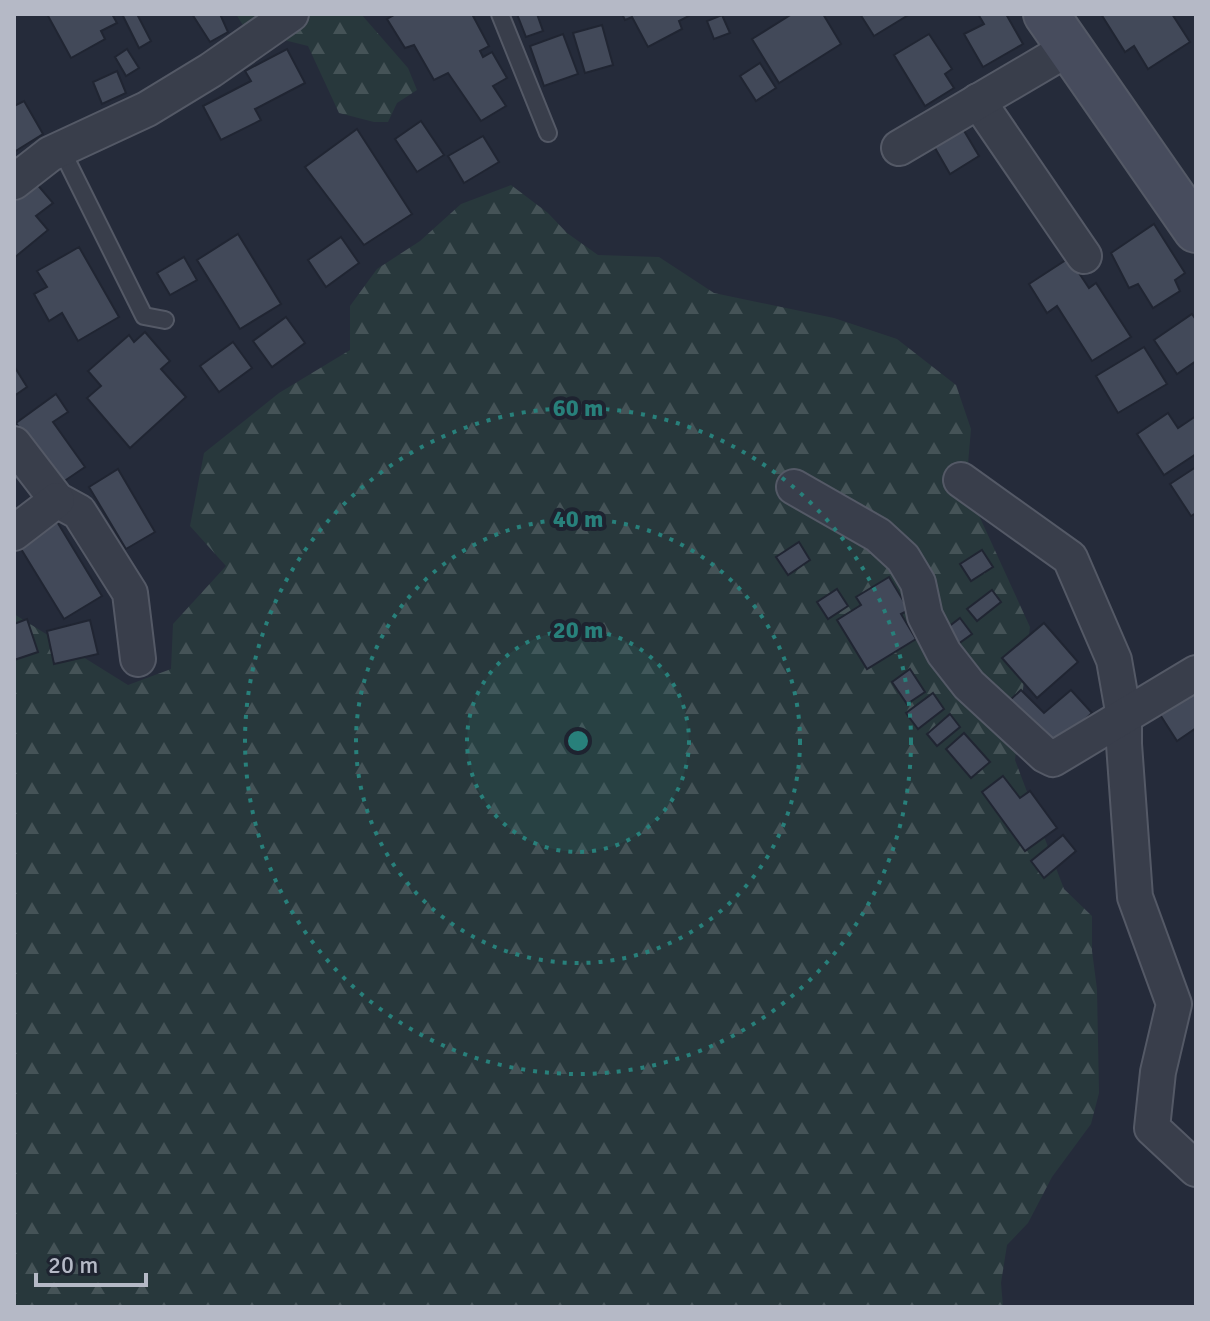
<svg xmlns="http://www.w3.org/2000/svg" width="1210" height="1321" viewBox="0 0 1210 1321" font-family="Signika,sans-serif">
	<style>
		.forest { fill: url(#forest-firs) }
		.building { fill: #424959; stroke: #202532; stroke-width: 2 }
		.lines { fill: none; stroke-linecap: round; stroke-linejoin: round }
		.lane-casing { stroke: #545966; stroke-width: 20 }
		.street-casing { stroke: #545966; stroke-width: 38 }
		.secondary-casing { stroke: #545966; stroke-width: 48 }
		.lane { stroke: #393e4b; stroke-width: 16 }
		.street { stroke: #393e4b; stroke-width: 34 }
		.secondary { stroke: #474c5d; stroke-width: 44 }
		.ring { fill: none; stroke: #28807b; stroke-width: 4; stroke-dasharray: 4 8 }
		.centre { fill: #28807b; stroke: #1e2330; stroke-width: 4 }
		.ring-label { font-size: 24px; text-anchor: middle; font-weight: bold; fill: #28807b; stroke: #1e2330; stroke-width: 8; stroke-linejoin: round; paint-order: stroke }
	</style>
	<defs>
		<pattern id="forest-firs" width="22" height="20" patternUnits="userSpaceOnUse" patternTransform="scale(2)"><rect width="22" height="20" fill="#28383c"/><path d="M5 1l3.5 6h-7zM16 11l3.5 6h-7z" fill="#455357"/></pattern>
	</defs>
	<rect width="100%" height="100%" fill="#252b3a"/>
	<g class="forest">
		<polygon points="236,14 361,14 408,68 417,90 397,103 388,122 374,122 339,113 308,46 288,41 244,27"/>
		<polygon points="511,185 548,213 567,233 598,255 659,257 714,293 834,318 897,339 956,385 971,429 966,487 1030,627 1015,760 1064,889 1092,916 1092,951 1097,989 1099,1093 1091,1124 1052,1177 1028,1223 1007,1245 1001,1283 1003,1307 14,1307 14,614 128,685 171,669 173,624 226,566 190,526 204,453 279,393 350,350 350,306 377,269 420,241 461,204"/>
	</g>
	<g class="building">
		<polygon points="47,14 112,14 117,23 101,31 105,39 71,58"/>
		<polygon points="122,14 137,14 151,41 139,48"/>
		<polygon points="192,14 220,14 228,32 210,42"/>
		<polygon points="396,14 472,14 489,46 480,51 483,57 492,52 507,78 493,86 506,106 481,121 448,73 434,80 414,45 405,48 387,19"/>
		<polygon points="517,14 537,14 543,31 526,37"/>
		<polygon points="622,14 689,14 689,16 679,21 682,29 648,47 632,17 625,20"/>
		<polygon points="792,14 823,14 841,44 779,83 752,39"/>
		<polygon points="860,14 910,14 874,36"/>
		<polygon points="978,14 1006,14 1023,44 983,67 964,34 984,24"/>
		<polygon points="1101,14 1172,14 1190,42 1148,69 1134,46 1125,52"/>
		<polygon points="722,15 730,33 714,39 707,21"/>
		<polygon points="602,25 613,65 585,73 573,33"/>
		<polygon points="563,34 578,74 544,86 530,46"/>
		<polygon points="929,34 952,69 945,74 954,88 925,106 894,55"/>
		<polygon points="127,49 139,68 126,76 115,57"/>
		<polygon points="287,49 305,83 255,109 261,120 221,140 203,106 251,81 245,71"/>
		<polygon points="760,63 776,88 756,101 740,76"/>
		<polygon points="117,71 126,93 102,104 93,82"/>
		<polygon points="24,101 43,134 14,152 14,106"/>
		<polygon points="421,121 444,155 417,172 395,139"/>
		<polygon points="960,124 979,156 950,174 931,141"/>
		<polygon points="357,129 412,214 364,245 305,167"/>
		<polygon points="483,136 499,162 464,183 448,156"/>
		<polygon points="36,183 53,203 36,216 48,230 14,258 14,201"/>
		<polygon points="1154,224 1185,273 1175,280 1180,291 1153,308 1138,284 1129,288 1111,253"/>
		<polygon points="238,234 281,304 240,329 197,260"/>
		<polygon points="341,237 359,263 326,287 308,260"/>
		<polygon points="79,247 119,317 78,341 62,313 49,321 34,294 47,287 37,271"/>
		<polygon points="184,257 197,280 170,295 157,273"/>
		<polygon points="1069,258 1089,288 1096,283 1131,337 1092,361 1057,306 1047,313 1029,284"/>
		<polygon points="1192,314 1196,320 1196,361 1177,374 1154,340"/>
		<polygon points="286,317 305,343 272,367 253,341"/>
		<polygon points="145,332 170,361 161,369 186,397 130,448 87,398 101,386 88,371 129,335 134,342"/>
		<polygon points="233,342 252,368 219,392 200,366"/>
		<polygon points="1144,347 1167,384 1118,413 1096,376"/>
		<polygon points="14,366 27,387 14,396"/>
		<polygon points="56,394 68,412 53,422 85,467 60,484 16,423"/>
		<polygon points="1168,413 1178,428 1196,416 1196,454 1164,475 1137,434"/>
		<polygon points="1196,467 1196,513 1191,516 1170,484"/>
		<polygon points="118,469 155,532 126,549 89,487"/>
		<polygon points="56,520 102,596 64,619 18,544"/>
		<polygon points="799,542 810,560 788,575 776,557"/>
		<polygon points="982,550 993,567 971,581 960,564"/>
		<polygon points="889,577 909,610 901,614 916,639 867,669 837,620 861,605 856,597"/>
		<polygon points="837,589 848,606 828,619 817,602"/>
		<polygon points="992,590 1001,602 977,621 967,609"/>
		<polygon points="960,618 972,634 958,644 947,628"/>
		<polygon points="27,619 38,652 14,660 14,624"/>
		<polygon points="90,620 98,654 54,664 47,631"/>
		<polygon points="1044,623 1078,662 1037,698 1002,658"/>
		<polygon points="910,669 925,692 907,704 892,682"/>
		<polygon points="1196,689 1196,728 1177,741 1159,713"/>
		<polygon points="1021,690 1044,713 1071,690 1092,713 1055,747 1009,701"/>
		<polygon points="933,693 944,709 918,729 906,713"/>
		<polygon points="950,714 960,727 937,746 927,734"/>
		<polygon points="964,733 990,762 971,778 946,749"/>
		<polygon points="1003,776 1020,798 1030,791 1057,828 1025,851 982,792"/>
		<polygon points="1063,835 1076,851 1044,878 1031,861"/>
	</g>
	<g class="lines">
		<g class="lane-casing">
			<g id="lane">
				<polyline points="500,14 548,133"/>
				<polyline points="61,149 144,316 165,320"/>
			</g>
		</g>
		<g class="street-casing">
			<g id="street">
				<polyline points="978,101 1084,256"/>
				<polyline points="899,148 1069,48"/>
				<polyline points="14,182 50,154 147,109 211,70 291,14"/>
				<polyline points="14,444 57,500 79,512 130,593 138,659"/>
				<polyline points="961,480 1070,558 1114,660 1124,717 1124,744 1135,897 1174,1004 1158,1072 1152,1128 1196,1169"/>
				<polyline points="794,487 878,535 903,558 918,583 925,616 944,653 969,685 1045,755 1053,759 1196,673"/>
				<polyline points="14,533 57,500"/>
			</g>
		</g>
		<g class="secondary-casing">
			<polyline id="secondary" points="1046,14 1196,230"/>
		</g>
		<use href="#lane" class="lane"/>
		<use href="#street" class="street"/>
		<use href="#secondary" class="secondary"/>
	</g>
	<circle cx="578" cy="741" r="111" fill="#28807b" fill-opacity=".12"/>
	<g class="ring">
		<circle cx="578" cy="741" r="111"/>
		<circle cx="578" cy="741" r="222"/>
		<circle cx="578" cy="741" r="333"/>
	</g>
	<circle cx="578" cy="741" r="12" class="centre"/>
	<g class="ring-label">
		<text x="578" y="416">60 m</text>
		<text x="578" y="527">40 m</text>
		<text x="578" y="638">20 m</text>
	</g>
	<rect width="1210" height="1321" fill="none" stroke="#b5b9c6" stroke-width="32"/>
	<path d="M36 1273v12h110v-12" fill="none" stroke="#b5b9c6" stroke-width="4"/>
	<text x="48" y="1273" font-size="24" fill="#b5b9c6" stroke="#1e2330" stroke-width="6" paint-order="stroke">20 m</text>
</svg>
